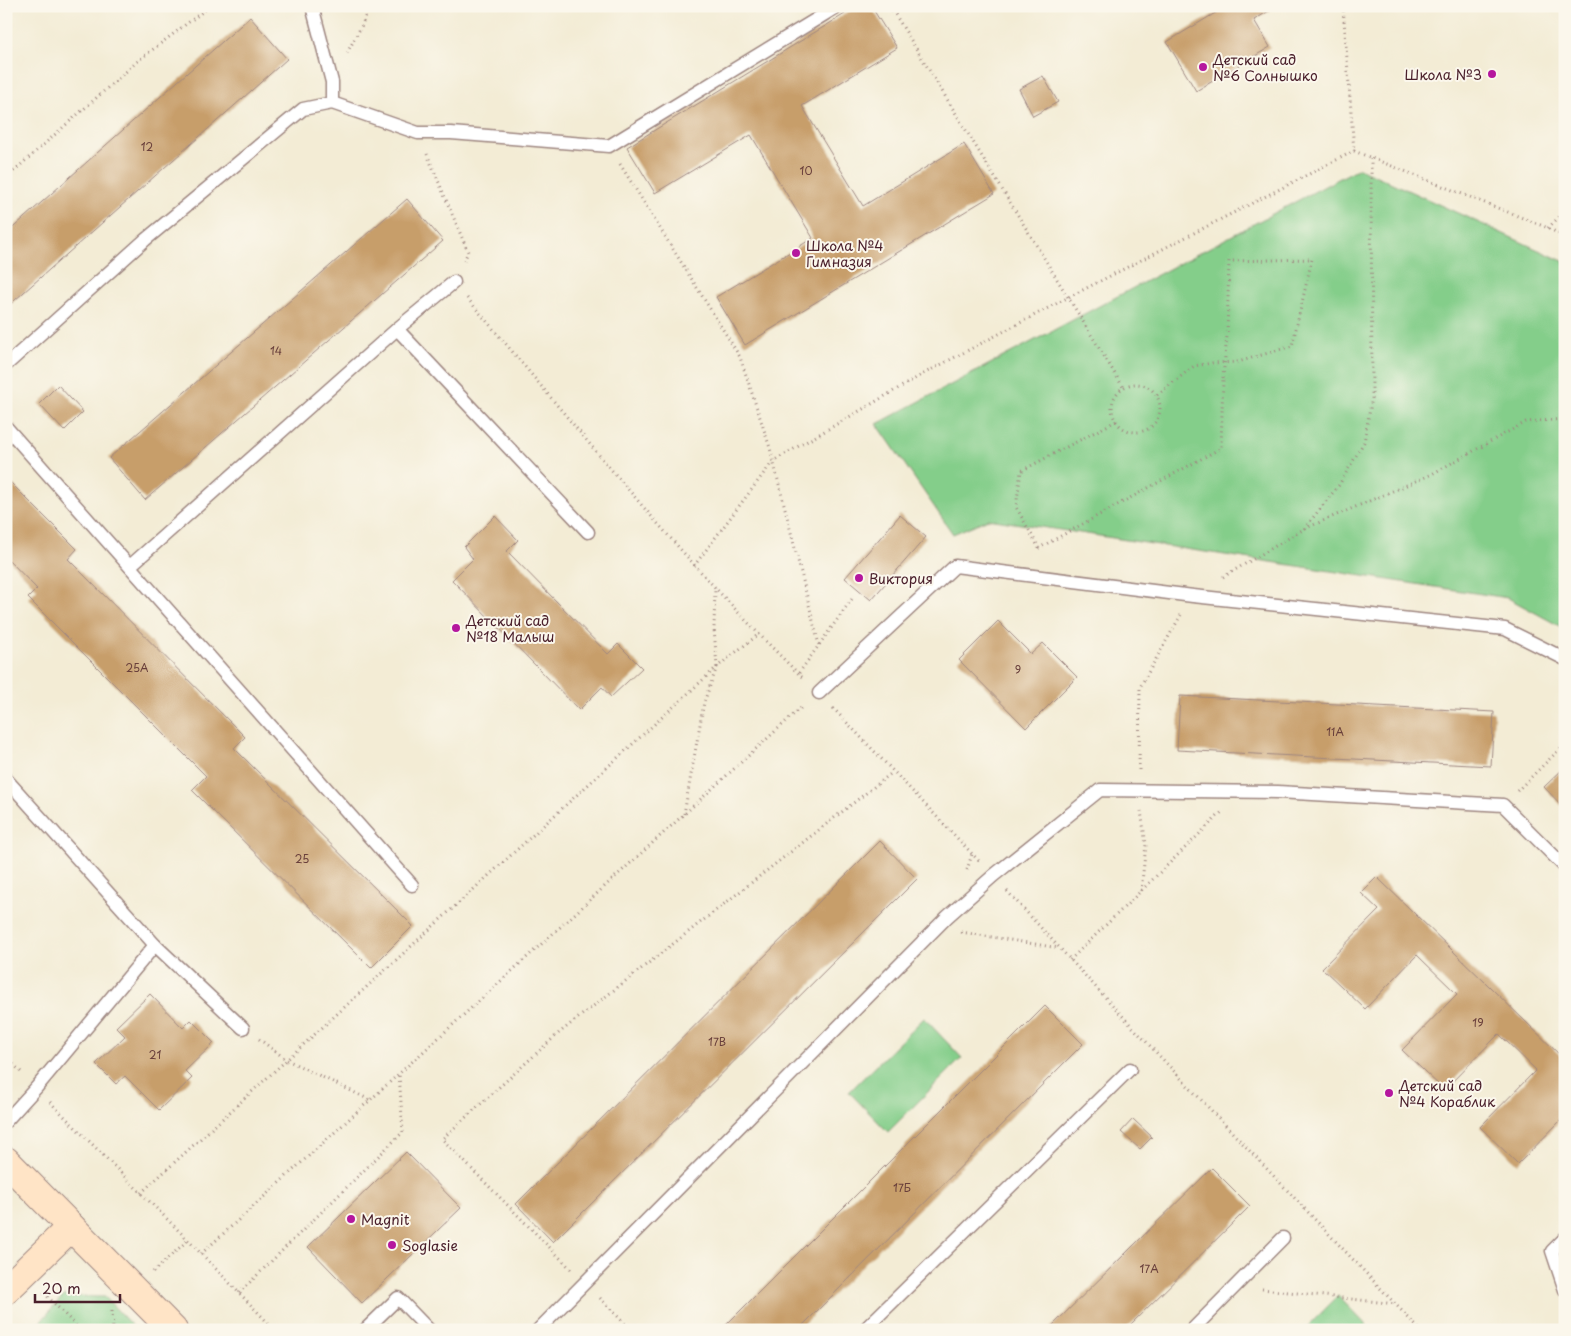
<svg xmlns="http://www.w3.org/2000/svg" width="1571" height="1336" viewBox="0 0 1571 1336" font-family="'Playpen Sans',sans-serif">
	<style>
		.green { fill: #84ce8a; stroke: #67765a }
		.building { fill: #c79e6b }
		.lines { fill: none; stroke-linecap: round; stroke-linejoin: round }
		.lane-casing { stroke: #9e8680; stroke-width: 15 }
		.secondary-casing { stroke: #9e8680; stroke-width: 30 }
		.path { stroke: #9e8680; stroke-width: 3; stroke-dasharray: 1 4; stroke-linecap: butt }
		.lane { stroke: #fff; stroke-width: 12 }
		.secondary { stroke: #ffe4c6; stroke-width: 28 }
		.path-bridge { stroke: #9e8680; stroke-width: 3; stroke-dasharray: 1 4; stroke-linecap: butt }
		.poi-dot { fill: #b5179e; stroke: #fbf7ec; stroke-width: 2 }
		.labels { text-anchor: middle; dominant-baseline: central; stroke-width: 4; stroke-linejoin: round; paint-order: stroke }
		.number-label { font-size: 11px; fill: #693f3b }
		.poi-label { font-size: 14px; fill: #4a1f2b; stroke: #fbf7ec; text-anchor: start }
	</style>
	<rect width="100%" height="100%" fill="#fbf7ec"/>
	<filter id="ink" filterUnits="userSpaceOnUse"><feTurbulence type="fractalNoise" baseFrequency=".02" numOctaves="2"/><feDisplacementMap in="SourceGraphic" scale="10" xChannelSelector="R" yChannelSelector="G"/><feConvolveMatrix kernelMatrix="1 2 1 2 8 2 1 2 1" color-interpolation-filters="sRGB"/></filter>
	<filter id="wash" filterUnits="userSpaceOnUse"><feTurbulence type="fractalNoise" baseFrequency=".0096" numOctaves="4" result="noise"/><feDisplacementMap in="SourceGraphic" scale="20" xChannelSelector="R" yChannelSelector="G"/><feGaussianBlur stdDeviation="1.12" result="paint"/><feColorMatrix in="noise" values="0 0 0 0 0 0 0 0 0 0 0 0 0 0 0 0 0 1.4 0 .05"/><feComposite in="paint" operator="in"/></filter>
	<g filter="url(#wash)">
		<rect width="100%" height="100%" fill="#f3ecd5"/>
		<g class="green">
			<polygon points="1359,168 1565,262 1565,629 1508,598 988,519 953,534 877,424"/>
			<polygon points="924,1018 962,1058 888,1132 849,1092"/>
			<polygon points="63,1296 105,1297 136,1330 40,1330 37,1326"/>
			<polygon points="1338,1296 1371,1330 1304,1330"/>
		</g>
		<g id="blocks">
			<g class="building">
				<polygon points="858,6 871,6 897,48 802,106 863,206 964,144 994,194 745,345 716,297 813,238 751,135 655,193 627,147"/>
				<polygon points="1227,6 1277,6 1254,20 1270,47 1196,91 1167,42"/>
				<polygon points="250,17 287,59 6,308 6,234"/>
				<polygon points="1043,76 1058,102 1033,116 1019,89"/>
				<polygon points="407,199 443,241 145,500 109,458"/>
				<polygon points="58,385 83,412 64,431 39,404"/>
				<polygon points="6,478 77,549 68,559 245,737 234,748 413,926 371,968 192,790 206,776 28,598 37,589 6,557"/>
				<polygon points="900,515 926,537 871,600 845,578"/>
				<polygon points="495,516 518,540 507,551 608,654 618,644 642,668 611,697 602,687 579,710 452,580 473,559 464,547"/>
				<polygon points="998,621 1031,654 1043,643 1077,677 1026,728 959,660"/>
				<polygon points="1180,696 1494,712 1491,766 1177,750"/>
				<polygon points="1565,767 1565,809 1544,787"/>
				<polygon points="880,841 917,879 553,1242 516,1204"/>
				<polygon points="1377,877 1565,1060 1565,1083 1562,1087 1565,1089 1565,1116 1518,1164 1480,1127 1536,1070 1499,1034 1444,1090 1402,1050 1457,994 1417,955 1365,1009 1322,968 1379,910 1361,893"/>
				<polygon points="150,994 183,1028 191,1020 214,1043 185,1071 192,1078 159,1110 125,1076 116,1084 96,1064 125,1036 116,1027"/>
				<polygon points="1045,1006 1083,1044 798,1330 721,1330"/>
				<polygon points="1133,1119 1152,1137 1140,1149 1121,1132"/>
				<polygon points="406,1152 461,1208 362,1303 308,1247"/>
				<polygon points="1212,1168 1250,1206 1125,1330 1048,1330"/>
				<polygon points="388,1323 395,1330 381,1330"/>
			</g>
		</g>
	</g>
	<g filter="url(#ink)">
		<use href="#blocks" fill-opacity="0" stroke="#9e8680" stroke-width="1"/>
		<g class="lines">
			<g class="lane-casing">
				<g id="lane">
					<polyline points="312,6 332,82 332,103"/>
					<polyline points="397,329 588,532"/>
					<polyline points="6,365 145,240 303,109 332,103 418,133 451,133 609,146 838,6"/>
					<polyline points="6,427 412,885"/>
					<polyline points="130,566 397,329 454,282"/>
					<polyline points="819,693 955,566 1193,596 1505,629 1565,659"/>
					<polyline points="6,779 155,945"/>
					<polyline points="6,1121 36,1088 155,945 243,1028"/>
					<polyline points="1565,1238 1552,1251 1565,1290"/>
					<polyline points="365,1330 398,1298 429,1330"/>
					<polyline points="538,1330 947,917 993,876 1100,790 1278,792 1503,805 1565,867"/>
					<polyline points="864,1330 1130,1069"/>
					<polyline points="1192,1330 1283,1238"/>
				</g>
			</g>
			<g class="secondary-casing">
				<g id="secondary">
					<polyline points="6,1161 173,1330"/>
					<polyline points="6,1290 71,1227"/>
				</g>
			</g>
			<g class="path">
				<polyline points="890,6 1123,387"/>
				<polyline points="1343,6 1354,151"/>
				<polyline points="347,53 362,25 369,6"/>
				<polyline points="427,154 468,252 463,263"/>
				<polyline points="620,164 740,357 770,448 819,645"/>
				<polyline points="6,178 139,60 210,6"/>
				<polyline points="1548,228 1562,214 1565,209"/>
				<path d="M467,298C577,427 682,561 804,679"/>
				<circle cx="1136" cy="408" r="24"/>
				<polyline points="1157,395 1194,366 1212,363 1238,362 1292,346 1312,259 1229,261 1227,336"/>
				<polyline points="1116,421 1021,471 1016,507 1039,548 1221,448 1223,378"/>
				<polyline points="1304,529 1339,485 1364,442 1372,398 1371,158"/>
				<polyline points="694,566 773,461 925,373 1069,297 1354,151 1548,228 1565,237"/>
				<polyline points="1223,577 1304,529 1430,475 1526,422 1565,419"/>
				<polyline points="799,673 852,599"/>
				<polyline points="833,708 979,861"/>
				<polyline points="1139,770 1140,687 1181,615"/>
				<polyline points="1517,791 1565,744"/>
				<polyline points="684,814 704,702 717,667 759,634"/>
				<polyline points="967,870 972,854"/>
				<polyline points="1007,891 1152,1048 1420,1330"/>
				<polyline points="1141,891 1146,845 1141,811"/>
				<polyline points="961,932 1059,948"/>
				<polyline points="1070,960 1222,812"/>
				<polyline points="259,1039 287,1060 370,1100"/>
				<polyline points="6,1057 22,1073"/>
				<polyline points="50,1102 188,1240 275,1330"/>
				<polyline points="141,1193 717,667 714,629 715,587"/>
				<polyline points="201,1254 803,706"/>
				<polyline points="571,1269 442,1139 559,1033 893,772"/>
				<polyline points="153,1272 188,1240"/>
				<polyline points="1262,1289 1396,1304"/>
				<polyline points="44,1293 80,1330"/>
				<polyline points="239,1293 403,1132 399,1073"/>
				<polyline points="600,1298 631,1330"/>
				<polyline points="112,1311 113,1330"/>
			</g>
			<use href="#lane" class="lane"/>
			<use href="#secondary" class="secondary"/>
			<polyline class="path-bridge" points="1223,378 1227,336"/>
		</g>
	</g>
	<g class="poi-dot">
		<circle cx="1203" cy="67" r="5"/>
		<circle cx="1492" cy="74" r="5"/>
		<circle cx="796" cy="253" r="5"/>
		<circle cx="859" cy="578" r="5"/>
		<circle cx="456" cy="628" r="5"/>
		<circle cx="1389" cy="1093" r="5"/>
		<circle cx="351" cy="1219" r="5"/>
		<circle cx="392" cy="1245" r="5"/>
	</g>
	<g class="labels">
		<g class="number-label">
			<text x="147" y="146">12</text>
			<text x="806" y="170">10</text>
			<text x="276" y="350">14</text>
			<text x="137" y="667">25А</text>
			<text x="1018" y="669">9</text>
			<text x="1335" y="731">11А</text>
			<text x="302" y="858">25</text>
			<text x="1478" y="1022">19</text>
			<text x="717" y="1041">17В</text>
			<text x="155" y="1054">21</text>
			<text x="902" y="1187">17Б</text>
			<text x="1149" y="1268">17А</text>
		</g>
		<g class="poi-label">
			<text x="1213" y="59">Детский сад<tspan x="1213" dy="16">№6 Солнышко</tspan></text>
			<text x="1482" y="74" text-anchor="end">Школа №3</text>
			<text x="806" y="245">Школа №4<tspan x="806" dy="16">Гимназия</tspan></text>
			<text x="869" y="578">Виктория</text>
			<text x="466" y="620">Детский сад<tspan x="466" dy="16">№18 Малыш</tspan></text>
			<text x="1399" y="1085">Детский сад<tspan x="1399" dy="16">№4 Кораблик</tspan></text>
			<text x="361" y="1219">Magnit</text>
			<text x="402" y="1245">Soglasie</text>
		</g>
	</g>
	<rect width="1571" height="1336" fill="none" stroke="#fbf7ec" stroke-width="25"/>
	<path d="M35 1294v8h85v-8" fill="none" stroke="#4a1f2b" stroke-width="2.5"/>
	<text x="42" y="1294" font-size="15" fill="#4a1f2b" stroke="#fbf7ec" stroke-width="4" paint-order="stroke">20 m</text>
</svg>
